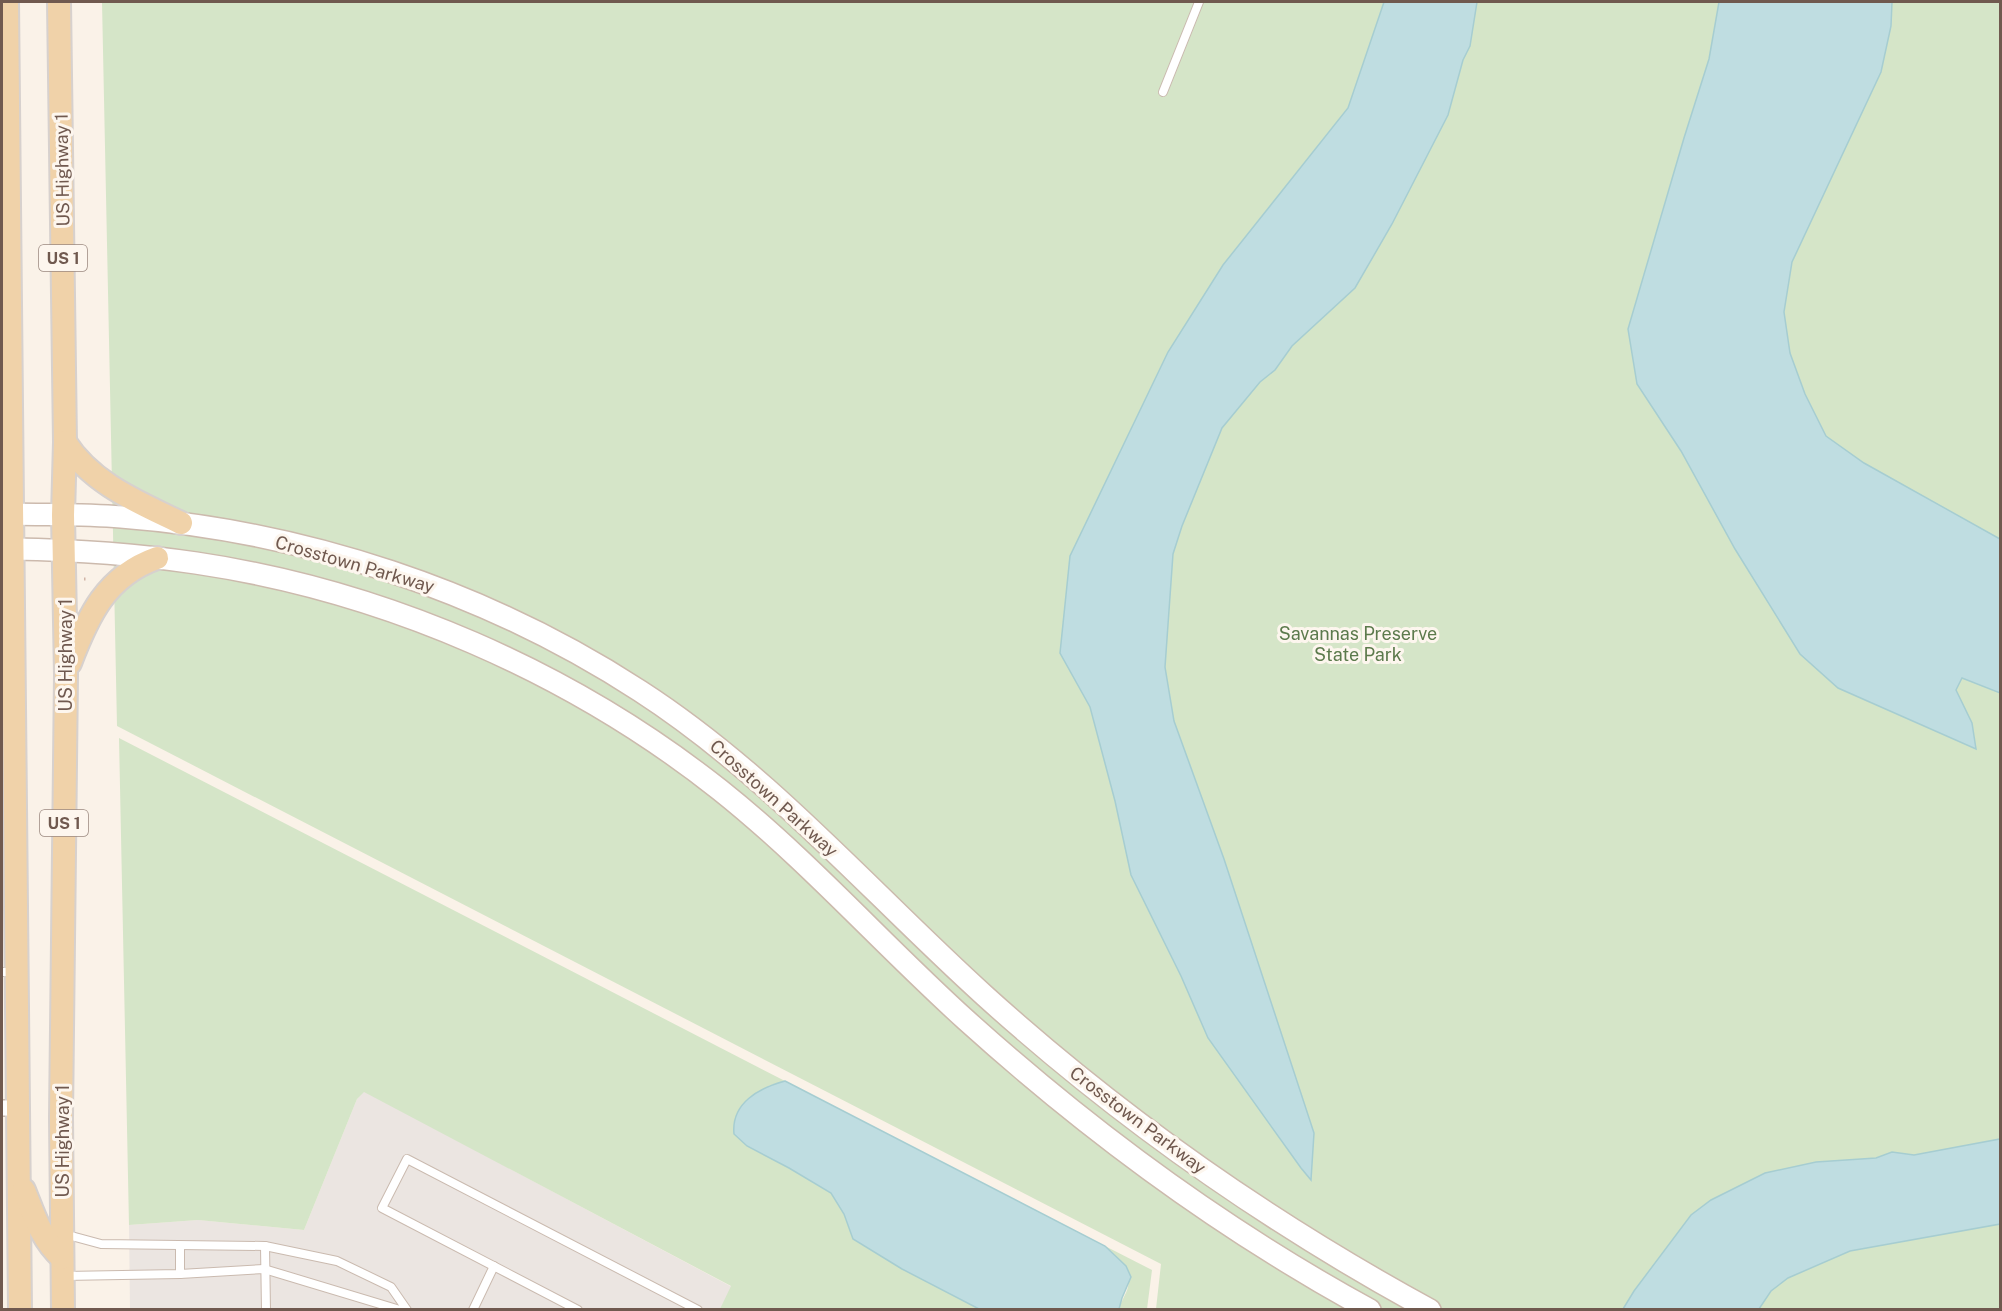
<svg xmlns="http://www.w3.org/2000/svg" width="2002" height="1311" viewBox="0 0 2002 1311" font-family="'Public Sans',sans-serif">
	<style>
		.industrial { fill: #ebe5e1 }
		.green { fill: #d5e5c8 }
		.water { fill: #bfdde1; stroke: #a6cdd1; stroke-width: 1.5 }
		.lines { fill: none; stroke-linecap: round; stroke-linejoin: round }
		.service-casing { stroke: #cabaaf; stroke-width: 10 }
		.minor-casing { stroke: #cabaaf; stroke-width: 18 }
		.secondary-casing { stroke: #ccbaad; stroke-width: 24 }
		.primary-casing { stroke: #d7d1ce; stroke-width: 26 }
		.path { stroke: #d0b4a6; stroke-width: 3; stroke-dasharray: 1.5 4.5; stroke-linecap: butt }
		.service { stroke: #fff; stroke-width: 8 }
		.minor { stroke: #fff; stroke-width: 15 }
		.secondary { stroke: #fff; stroke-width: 21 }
		.primary { stroke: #f0d2a9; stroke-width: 22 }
		.labels { text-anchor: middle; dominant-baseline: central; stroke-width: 6; stroke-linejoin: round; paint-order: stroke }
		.shield { fill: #fdf6ee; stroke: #9a887f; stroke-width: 1.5 }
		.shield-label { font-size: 16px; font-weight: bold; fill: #70594f }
		.street-label { font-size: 18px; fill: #70594f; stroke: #fdf6ee }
		.park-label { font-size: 18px; fill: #5c7a4c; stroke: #fdf6ee }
	</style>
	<rect width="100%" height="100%" fill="#faf2e8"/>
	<polygon class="industrial" points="364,1091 732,1287 720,1310 130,1309 129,1225 198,1220 304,1230 357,1099"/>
	<g class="green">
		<polygon points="102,2 2000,2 2000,1309 1156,1309 1161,1264 117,726"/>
		<polygon points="119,738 785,1081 768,1086 747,1146 789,1168 831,1193 844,1214 853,1239 979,1309 720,1309 731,1286 364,1092 357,1099 304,1230 198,1220 129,1225"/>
		<path d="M1105,1246L1152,1270L1147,1309H1119C1121,1301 1126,1295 1128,1287C1132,1268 1117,1257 1105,1246Z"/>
	</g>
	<g class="water">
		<polygon points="1384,2 1477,2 1470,46 1463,60 1448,115 1392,224 1355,288 1292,346 1275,370 1260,382 1222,428 1182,526 1173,554 1165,667 1174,721 1224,859 1314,1133 1311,1180 1301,1168 1208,1038 1181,976 1131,875 1115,801 1090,707 1060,653 1070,556 1168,352 1223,265 1348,108"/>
		<polygon points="1719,2 1892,2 1891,26 1881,72 1792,262 1784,312 1790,353 1805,394 1826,436 1864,463 2000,539 2000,693 1962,678 1956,690 1972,723 1976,749 1838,688 1800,654 1735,549 1681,451 1637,384 1628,329 1684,138 1709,59"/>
		<path d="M785,1081L1105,1246L1126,1266L1131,1277L1122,1298L1119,1309H979L902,1269L853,1239L844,1214L831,1193L789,1168L747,1146L734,1134C731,1103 759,1088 785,1081Z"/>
		<polygon points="2000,1139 2000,1224 1850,1251 1788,1278 1771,1291 1759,1309 1623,1309 1634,1291 1691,1215 1711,1200 1765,1173 1816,1162 1876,1158 1892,1152 1914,1155"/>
	</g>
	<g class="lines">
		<g class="service-casing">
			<g id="service">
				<polyline points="1163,92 1199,2"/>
				<polyline points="2,972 15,972"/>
				<polyline points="64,1234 101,1244 265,1246 337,1261 391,1287 407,1310"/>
				<polyline points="180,1246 180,1274"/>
				<polyline points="265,1246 266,1310"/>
				<polyline points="64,1276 180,1274 264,1269 400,1310"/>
				<polyline points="473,1310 494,1266"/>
				<polyline points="578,1310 382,1208 407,1159 698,1310"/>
			</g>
		</g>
		<g class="minor-casing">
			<polyline id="minor" points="2,1108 18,1108"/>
		</g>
		<g class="secondary-casing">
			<g id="secondary">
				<path d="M12,514C48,515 85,514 121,517C304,531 486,591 640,691C770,775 871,893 985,996C1120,1118 1270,1223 1430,1310"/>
				<path d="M13,549C74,550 135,554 196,563C385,591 571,672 720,790C808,860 883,945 966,1020C1089,1131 1225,1231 1370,1310"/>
			</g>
		</g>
		<g class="primary-casing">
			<g id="primary">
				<polyline points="7,2 20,1310"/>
				<polyline points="59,2 65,442 63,515 66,675 61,1118 63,1310"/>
				<path d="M65,442C92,484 138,502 181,523"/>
				<path d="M70,663C88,616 106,576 157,558"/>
				<path d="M24,1190C34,1215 41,1239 62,1258"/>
			</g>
		</g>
		<polyline class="path" points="84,579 90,579"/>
		<use href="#service" class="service"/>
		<use href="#minor" class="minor"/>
		<use href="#secondary" class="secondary"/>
		<use href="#primary" class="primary"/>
	</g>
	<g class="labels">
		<g class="shield">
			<rect x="39" y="245" width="48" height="26" rx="4.5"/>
			<rect x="40" y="810" width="48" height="26" rx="4.5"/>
		</g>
		<g class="shield-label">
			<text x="63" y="258">US 1</text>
			<text x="64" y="823">US 1</text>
		</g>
		<g class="street-label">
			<text transform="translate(62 170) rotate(-91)">US Highway 1</text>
			<text transform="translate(355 564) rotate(16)">Crosstown Parkway</text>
			<text transform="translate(65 655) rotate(-90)">US Highway 1</text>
			<text transform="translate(774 798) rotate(42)">Crosstown Parkway</text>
			<text transform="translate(1138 1120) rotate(37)">Crosstown Parkway</text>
			<text transform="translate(62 1141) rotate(-90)">US Highway 1</text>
		</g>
		<g class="park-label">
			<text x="1358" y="633">Savannas Preserve<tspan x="1358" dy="21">State Park</tspan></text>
		</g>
	</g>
	<rect width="2002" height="1311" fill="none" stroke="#70594f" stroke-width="6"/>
</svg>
